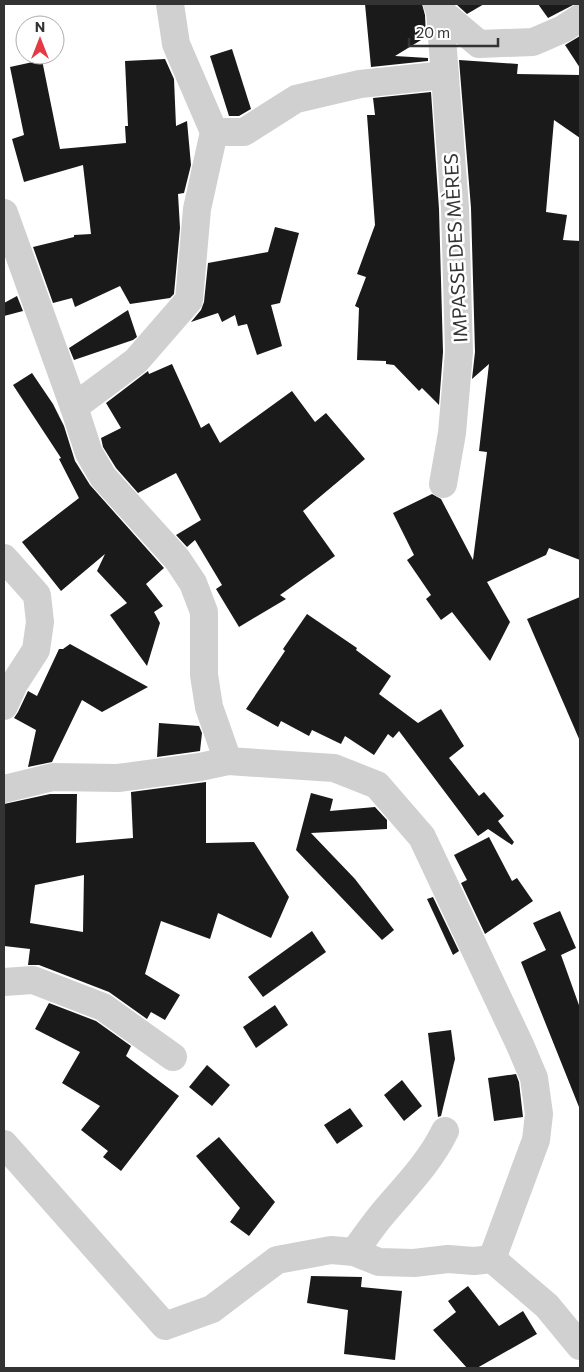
<svg xmlns="http://www.w3.org/2000/svg" width="584" height="1372" viewBox="0 0 584 1372" font-family="Commissioner,sans-serif">
	<style>
		.building { fill: #1a1a1a; fill-rule: evenodd }
		.lines { fill: none; stroke-linecap: round; stroke-linejoin: round }
		.minor { stroke: #d0d0d0; stroke-width: 28 }
		.labels { text-anchor: middle; dominant-baseline: central; stroke-width: 5; stroke-linejoin: round; paint-order: stroke }
		.street-label { font-size: 19px; fill: #333; stroke: #fff }
	</style>
	<rect width="100%" height="100%" fill="#fff"/>
	<g class="building">
		<polygon points="365,4 422,4 425,15 426,37 395,56 428,58 428,61 371,67"/>
		<polygon points="456,4 484,4 467,14"/>
		<polygon points="538,4 575,4 548,18"/>
		<polygon points="580,36 580,68 565,45"/>
		<polygon points="232,49 251,109 239,116 229,116 210,56"/>
		<polygon points="165,59 174,79 176,126 187,121 191,165 184,193 178,194 180,228 174,294 170,298 130,304 120,286 75,307 72,298 53,303 33,247 74,237 74,235 91,234 83,165 24,182 12,139 24,135 10,67 42,60 60,149 126,143 125,126 128,126 125,61"/>
		<polygon points="459,60 518,64 517,74 580,75 580,138 554,120 546,212 567,215 563,240 580,241 580,560 549,548 546,555 487,582 510,622 490,661 452,612 441,620 426,599 431,595 407,560 414,555 393,513 432,494 441,499 473,560 487,452 479,451 489,364 472,379 475,352 471,208"/>
		<polygon points="431,92 439,209 443,352 439,405 422,388 419,391 394,365 386,364 386,361 357,360 359,308 355,306 366,277 357,274 375,225 367,115 375,115 373,98"/>
		<polygon points="275,227 299,233 280,303 271,305 282,346 257,355 247,324 238,326 235,315 222,322 218,313 191,322 201,310 204,302 208,263 268,252"/>
		<polygon points="17,296 23,311 4,316 4,303"/>
		<polygon points="128,310 137,337 133,340 74,360 69,348"/>
		<polygon points="172,364 201,428 209,423 220,443 292,391 315,422 326,413 365,459 303,511 335,556 280,595 286,599 239,627 216,589 222,585 195,540 187,547 176,535 201,520 176,473 138,493 116,468 103,447 101,438 121,428 106,403 148,371 149,374"/>
		<polygon points="32,373 53,404 64,426 75,461 90,485 164,568 146,584 163,606 154,612 160,623 147,666 110,615 127,603 97,571 105,554 61,591 22,542 79,498 59,459 61,458 13,385"/>
		<polygon points="580,597 580,741 527,619"/>
		<polygon points="307,614 357,648 356,650 391,676 379,694 418,723 441,709 464,746 449,758 479,796 484,792 504,816 498,821 514,842 512,845 488,829 478,836 399,731 393,738 388,734 374,755 345,736 341,744 312,730 309,736 281,721 278,727 246,709 285,651 283,649"/>
		<polygon points="70,644 148,687 102,712 82,700 52,762 28,767 36,730 14,718 18,712 28,691 37,696 59,649 63,649"/>
		<polygon points="159,723 199,726 202,733 200,751 157,757"/>
		<path d="M206,782V843L254,842L289,897L271,938L218,913L210,939L161,921L145,974L180,995L165,1020L151,1012L147,1019L109,992L39,965H28L30,949L4,946V804L50,794H77L76,843L133,838L131,792ZM84,875L83,932L30,923L35,885Z"/>
		<polygon points="311,793 333,799 330,811 375,807 387,820 387,829 311,833 355,879 394,930 382,940 296,850"/>
		<polygon points="489,837 512,881 517,878 533,901 485,934 461,883 467,880 454,855"/>
		<polygon points="433,897 459,951 453,955 427,899"/>
		<polygon points="560,911 576,948 561,955 580,1008 579,1107 521,962 546,950 533,923"/>
		<polygon points="312,931 326,952 263,997 248,977"/>
		<polygon points="49,1003 96,1021 131,1046 126,1056 179,1096 121,1171 103,1157 108,1151 81,1130 100,1106 62,1083 80,1052 35,1029"/>
		<polygon points="275,1005 288,1025 256,1048 243,1027"/>
		<polygon points="451,1030 455,1059 441,1116 438,1117 428,1033"/>
		<polygon points="207,1065 230,1085 212,1106 189,1087"/>
		<polygon points="516,1074 519,1082 523,1117 494,1121 488,1078"/>
		<polygon points="402,1080 422,1106 404,1121 384,1095"/>
		<polygon points="350,1108 363,1126 337,1144 324,1125"/>
		<polygon points="219,1137 275,1202 249,1236 230,1222 240,1208 196,1156"/>
		<polygon points="311,1276 362,1277 361,1287 402,1291 395,1360 344,1354 348,1310 307,1303"/>
		<polygon points="468,1286 499,1326 523,1311 537,1334 477,1368 467,1368 433,1330 456,1312 448,1301"/>
	</g>
	<g class="lines">
		<g class="minor">
			<polyline points="170,4 176,44 214,132 244,132 296,99 360,84 445,75"/>
			<polyline points="437,4 440,11 479,44 533,42 563,29 580,18"/>
			<polyline points="440,11 455,208 459,352 452,433 443,484"/>
			<polyline points="4,213 74,407 89,453 103,477 177,559 193,583 204,612 204,675 209,707 228,761 334,768 377,785 422,837 520,1045 534,1078 539,1114 536,1140 492,1259"/>
			<polyline points="74,407 136,361 189,300 197,209 214,132"/>
			<polyline points="4,558 37,595 40,622 36,650 14,684 4,706"/>
			<polyline points="4,789 53,777 118,778 200,767 228,761"/>
			<polyline points="4,982 33,980 103,1007 173,1057"/>
			<polyline points="4,1144 165,1326 212,1309 277,1260 331,1250 354,1252 379,1262 414,1263 448,1259 474,1261 492,1259 547,1306 580,1346"/>
			<path d="M354,1252C363,1240 371,1228 380,1217C403,1189 429,1164 445,1131"/>
		</g>
	</g>
	<g class="labels">
		<g class="street-label">
			<text transform="translate(455 248) rotate(-93)">IMPASSE DES MÈRES</text>
		</g>
	</g>
	<rect width="584" height="1372" fill="none" stroke="#333333" stroke-width="10"/>
	<g transform="translate(40 40)"><circle r="24" fill="#ffffff" stroke="#adadad"/>
	<path d="M0-4L9 19L0 12L-9 19Z" fill="#e63946"/>
	<text y="-8" font-size="14" font-weight="bold" text-anchor="middle" fill="#333333">N</text>
	</g>
	<path d="M409 38v8h89v-8" fill="none" stroke="#333333" stroke-width="2.5"/>
	<text x="416" y="38" font-size="15" fill="#333333" stroke="#ffffff" stroke-width="4" paint-order="stroke">20 m</text>
</svg>
